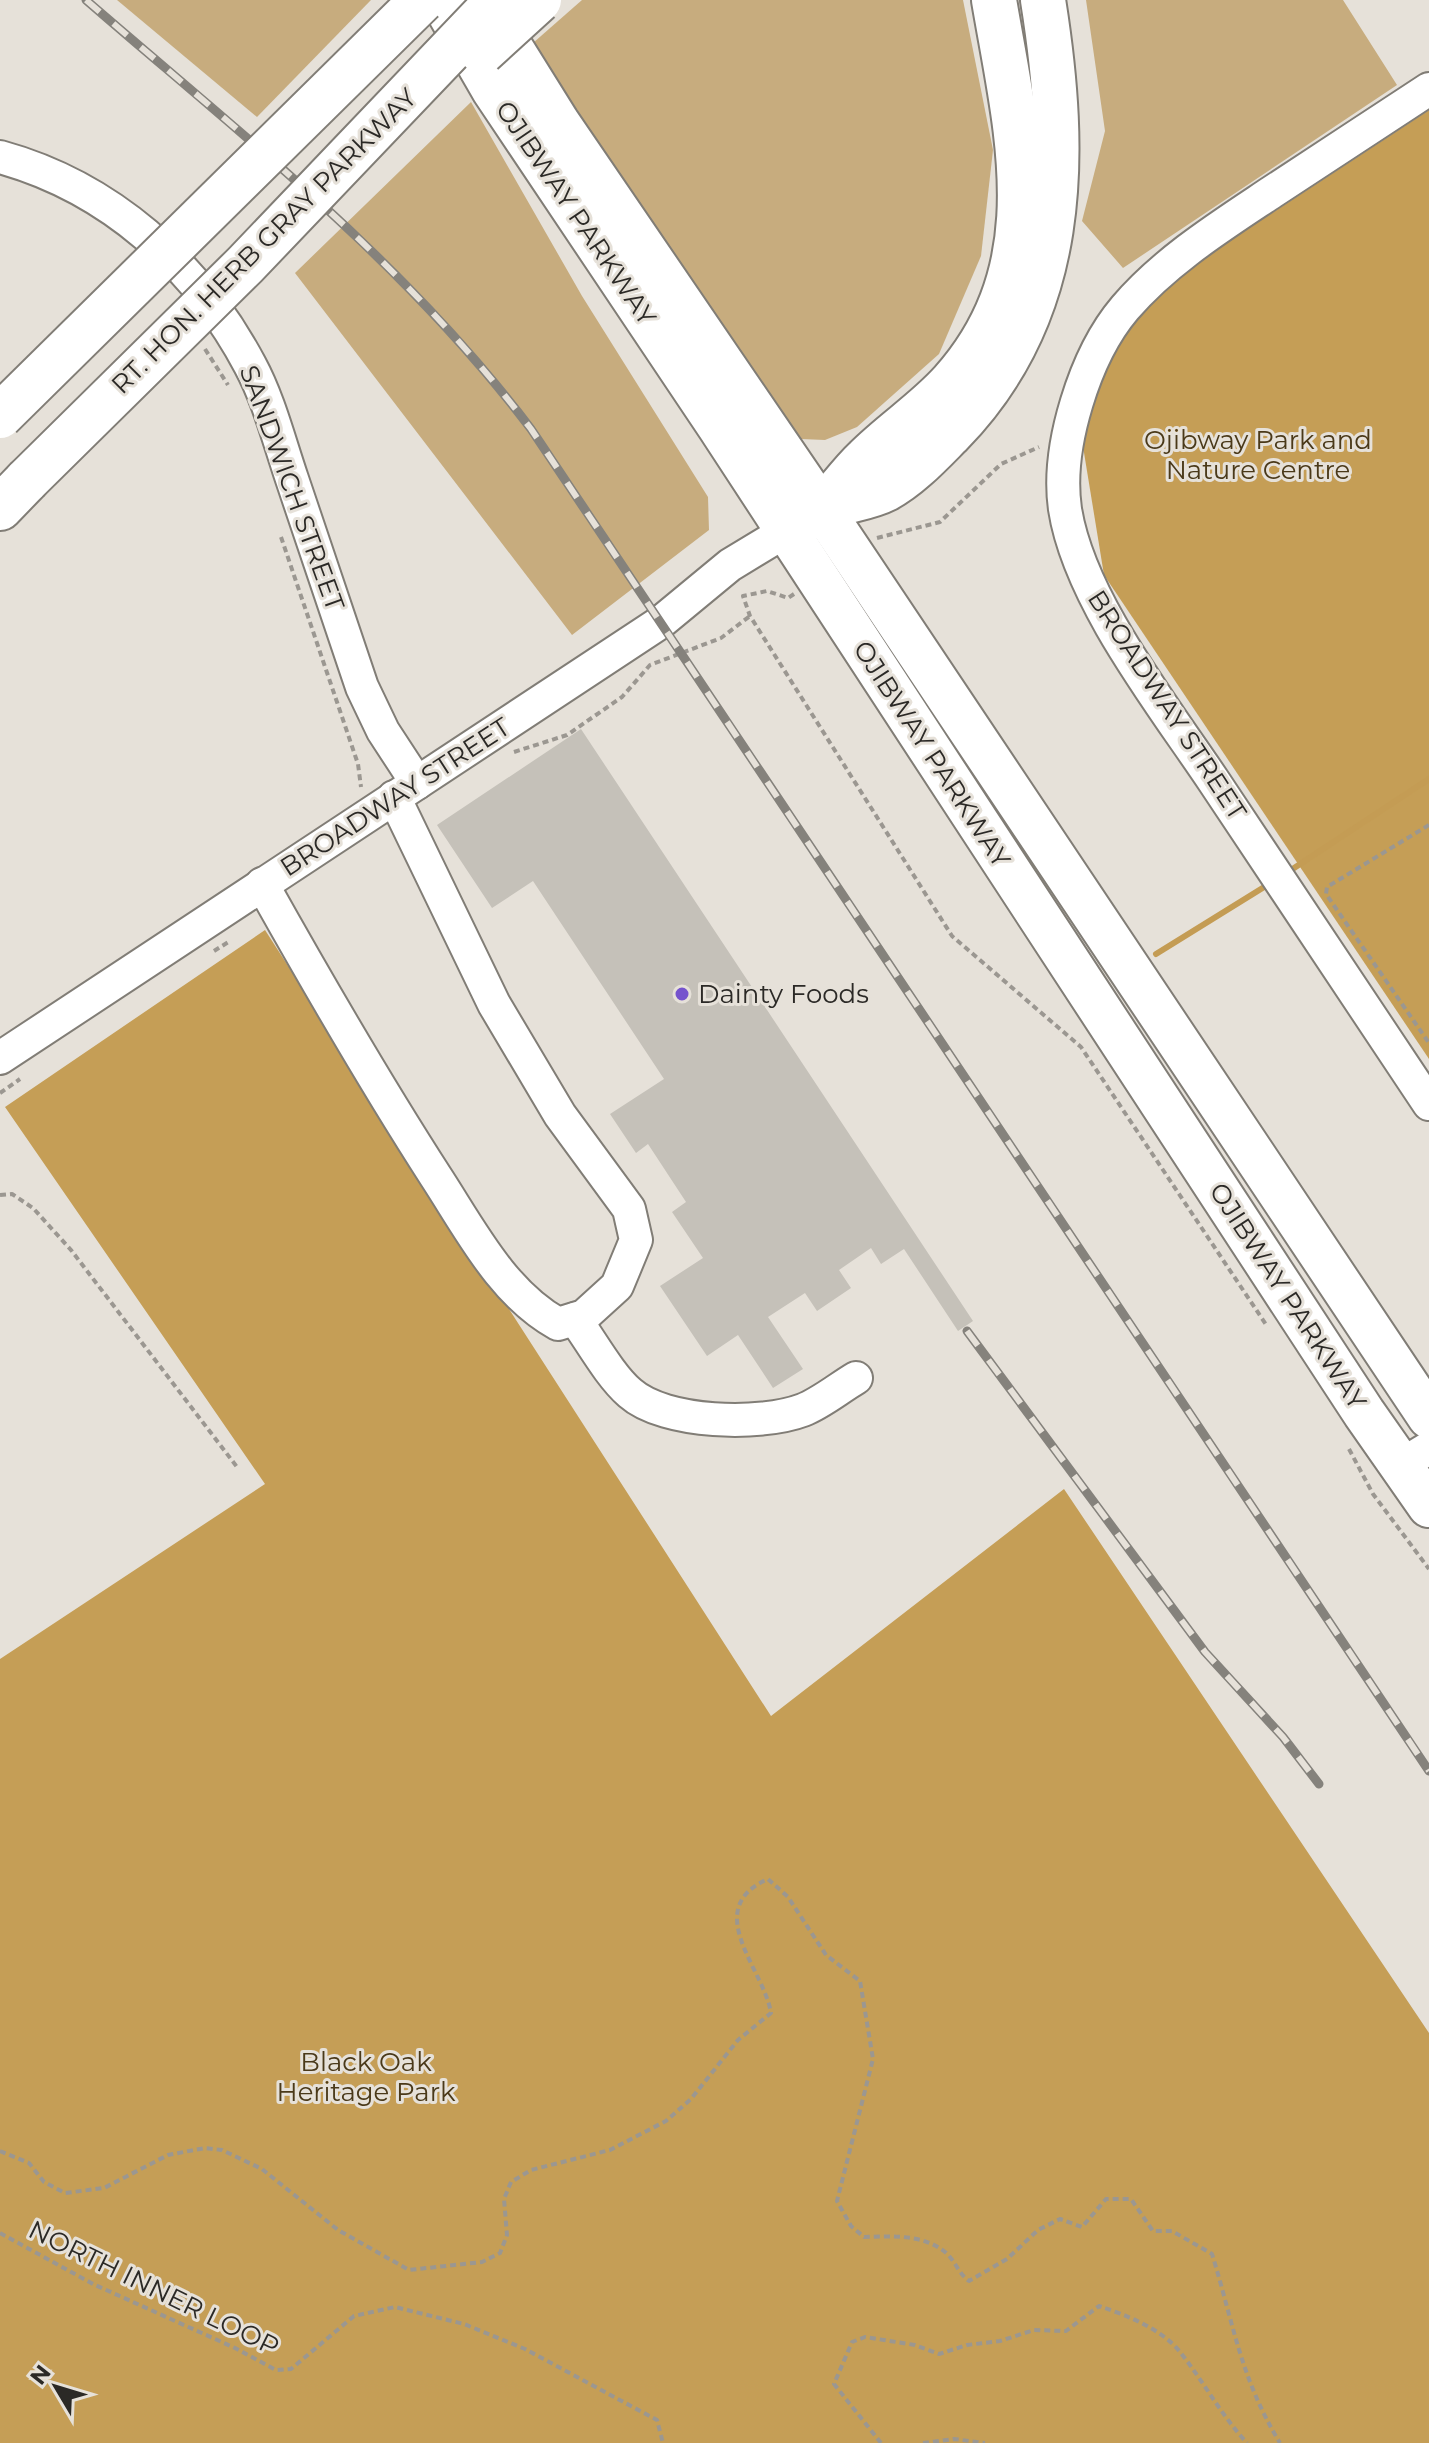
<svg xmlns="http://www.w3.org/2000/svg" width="1429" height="2443" viewBox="0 0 1429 2443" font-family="Montserrat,sans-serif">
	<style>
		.green { fill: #c7ac7e }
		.forest { fill: #c59e56 }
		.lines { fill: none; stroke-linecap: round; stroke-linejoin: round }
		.stream { stroke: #c49c54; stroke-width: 6 }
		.building { fill: #c5c1b9 }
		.minor-casing { stroke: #817d76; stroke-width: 36 }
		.major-casing { stroke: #817d76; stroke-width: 46 }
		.highway-casing { stroke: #817d76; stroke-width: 48 }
		.path { stroke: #9b9791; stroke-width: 4; stroke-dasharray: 6 4; stroke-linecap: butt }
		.minor { stroke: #fff; stroke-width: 32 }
		.major { stroke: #fff; stroke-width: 42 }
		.highway { stroke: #fff; stroke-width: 44 }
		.rail-casing { stroke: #85827c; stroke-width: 9 }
		.rail { stroke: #e6e1d9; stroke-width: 6; stroke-dasharray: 18; stroke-linecap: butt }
		.highway-bridge-casing { stroke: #817d76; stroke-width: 48; stroke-linecap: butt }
		.highway-bridge { stroke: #fff; stroke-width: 44 }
		.poi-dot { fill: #7553cd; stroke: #e6e1d9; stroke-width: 3 }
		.labels { text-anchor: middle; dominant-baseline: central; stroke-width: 6; stroke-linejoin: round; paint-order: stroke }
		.street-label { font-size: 26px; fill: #2b2926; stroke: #e6e1d9 }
		.park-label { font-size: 26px; fill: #4a3919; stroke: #e6e1d9 }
		.poi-label { font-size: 26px; fill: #2b2926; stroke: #e6e1d9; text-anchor: start }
	</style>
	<rect width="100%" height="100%" fill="#e6e1d9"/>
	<g class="green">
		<polygon points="117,0 371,0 257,117"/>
		<polygon points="582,0 963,0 993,150 981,256 939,354 857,427 825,440 801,439 768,408 533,43"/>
		<polygon points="1086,0 1343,0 1397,85 1123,268 1082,221 1105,131"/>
		<polygon points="471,102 582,296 708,497 709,530 572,635 295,273"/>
	</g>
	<g class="forest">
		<polygon points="1429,110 1429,1059 1104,575 1079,422 1142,298"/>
		<polygon points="265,930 771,1716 1064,1489 1429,2033 1429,2443 0,2443 0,1659 265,1484 5,1107"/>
	</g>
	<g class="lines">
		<g class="stream">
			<polyline points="1285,874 1429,779"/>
			<polyline points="1156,954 1269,884"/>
		</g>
	</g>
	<polygon class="building" points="581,729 973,1321 958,1331 904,1249 881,1264 871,1248 839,1270 851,1288 817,1311 805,1293 768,1317 803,1369 773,1388 738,1335 707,1356 660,1286 703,1258 672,1212 686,1202 648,1144 636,1153 610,1114 664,1079 533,881 492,908 437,825"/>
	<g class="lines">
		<g class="minor-casing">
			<g id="minor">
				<path d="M1429,89C1377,123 1324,158 1272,192C1221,226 1165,261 1125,308C1085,355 1056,447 1065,509C1079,599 1162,704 1213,780C1285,888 1357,996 1429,1104"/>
				<path d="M0,157C109,187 197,265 250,365C269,400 279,441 292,479C315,548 339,618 362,687L383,731L417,783"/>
				<path d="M262,884C318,984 374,1081 436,1177C470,1229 502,1293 558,1324L584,1316L617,1286L636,1240L629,1209L560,1115L494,1004L394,797"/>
				<polyline points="0,1058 661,622 730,565 786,531"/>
				<path d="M575,1319C591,1341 610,1376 630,1393C665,1424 761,1426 803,1410C821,1403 839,1388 856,1378"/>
				<polyline points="1401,1465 1429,1448"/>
			</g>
		</g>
		<g class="major-casing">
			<g id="major">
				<polyline points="441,0 493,90 719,427 1364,1413 1429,1506"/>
				<polyline points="485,5 558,122 822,509 1429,1417"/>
			</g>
		</g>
		<g class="highway-casing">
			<g id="highway">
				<polyline points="0,508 27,480"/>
				<path d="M822,509C837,493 850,474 866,459C893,432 926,411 952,382C1054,267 1017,135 994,0"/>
				<path d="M786,531C798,524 810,515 823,509C843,500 867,499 886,489C910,476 932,452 951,433C1069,312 1068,157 1043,0"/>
			</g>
		</g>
		<g class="path">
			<polyline points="205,349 228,385"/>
			<polyline points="281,537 358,764 361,787"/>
			<polyline points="877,538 940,522 1001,464 1039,447"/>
			<polyline points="794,594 788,598 767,591 743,596 750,616 952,936 1081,1047 1267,1326"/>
			<polyline points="514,752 567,735 622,697 650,665 721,638 750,616"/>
			<polyline points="1429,825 1327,887 1326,894 1429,1043"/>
			<polyline points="214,951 230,941"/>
			<polyline points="0,1093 20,1079"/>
			<polyline points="0,1195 12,1194 33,1208 71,1250 237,1467"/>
			<polyline points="1349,1449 1373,1494 1429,1569"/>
			<path d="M0,2151L29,2163L44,2182L65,2193L104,2188L168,2155L205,2148L222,2150L262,2169L338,2230L409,2270L482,2262L500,2253L507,2235L504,2199L511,2182L531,2170L610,2150L666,2121L691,2099L738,2040L771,2013C764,1969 700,1909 768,1879L788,1897L826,1955L860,1981L873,2059L837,2201L851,2226L864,2237C891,2236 923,2234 945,2252C955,2260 958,2273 969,2281L1007,2259L1038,2230L1060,2219L1082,2227L1106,2199H1131L1153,2231H1172L1212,2254C1234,2325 1240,2377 1280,2443"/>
			<polyline points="0,2233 93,2284 235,2348 276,2370 291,2369 354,2316 395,2307 464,2324 525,2349 657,2420 663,2443"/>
			<path d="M881,2443L834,2384L852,2342L865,2337L915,2345L939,2354L967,2345L1000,2341L1034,2330L1066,2331L1099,2306C1126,2315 1162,2329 1180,2352C1204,2382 1221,2415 1247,2443"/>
			<polyline points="923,2443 954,2439 985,2443"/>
		</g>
		<use href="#minor" class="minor"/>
		<use href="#major" class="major"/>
		<use href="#highway" class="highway"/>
		<g class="rail-casing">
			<g id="rail">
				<path d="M86,0C243,136 405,262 531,429L1429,1771"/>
				<polyline points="967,1331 1205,1652 1283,1737 1319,1784"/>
			</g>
		</g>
		<use href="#rail" class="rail"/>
		<g class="highway-bridge-casing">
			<g id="highway-bridge">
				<polyline points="482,52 539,0"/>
				<polyline points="0,416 422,0"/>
				<polyline points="27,480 245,265 498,0"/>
			</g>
		</g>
		<use href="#highway-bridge" class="highway-bridge"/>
	</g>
	<circle class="poi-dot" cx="682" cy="994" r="8"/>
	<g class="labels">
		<g class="street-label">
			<text transform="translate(576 213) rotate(56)">OJIBWAY PARKWAY</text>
			<text transform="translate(264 241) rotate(-45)">RT. HON. HERB GRAY PARKWAY</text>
			<text transform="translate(292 488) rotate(70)">SANDWICH STREET</text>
			<text transform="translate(1167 705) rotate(57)">BROADWAY STREET</text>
			<text transform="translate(932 754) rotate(57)">OJIBWAY PARKWAY</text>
			<text transform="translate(395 797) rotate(-33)">BROADWAY STREET</text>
			<text transform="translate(1288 1296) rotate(57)">OJIBWAY PARKWAY</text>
			<text transform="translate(154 2288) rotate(26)">NORTH INNER LOOP</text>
		</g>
		<g class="park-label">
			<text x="1258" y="440">Ojibway Park and<tspan x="1258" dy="30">Nature Centre</tspan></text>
			<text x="366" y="2062">Black Oak<tspan x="366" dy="30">Heritage Park</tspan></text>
		</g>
		<g class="poi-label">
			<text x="698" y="994">Dainty Foods</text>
		</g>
	</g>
	<g transform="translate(56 2387) rotate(308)" stroke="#e6e1d9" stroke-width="6" paint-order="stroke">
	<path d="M0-6L14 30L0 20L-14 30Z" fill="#2b2926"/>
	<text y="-12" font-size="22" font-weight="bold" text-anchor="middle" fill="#2b2926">N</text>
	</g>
</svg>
